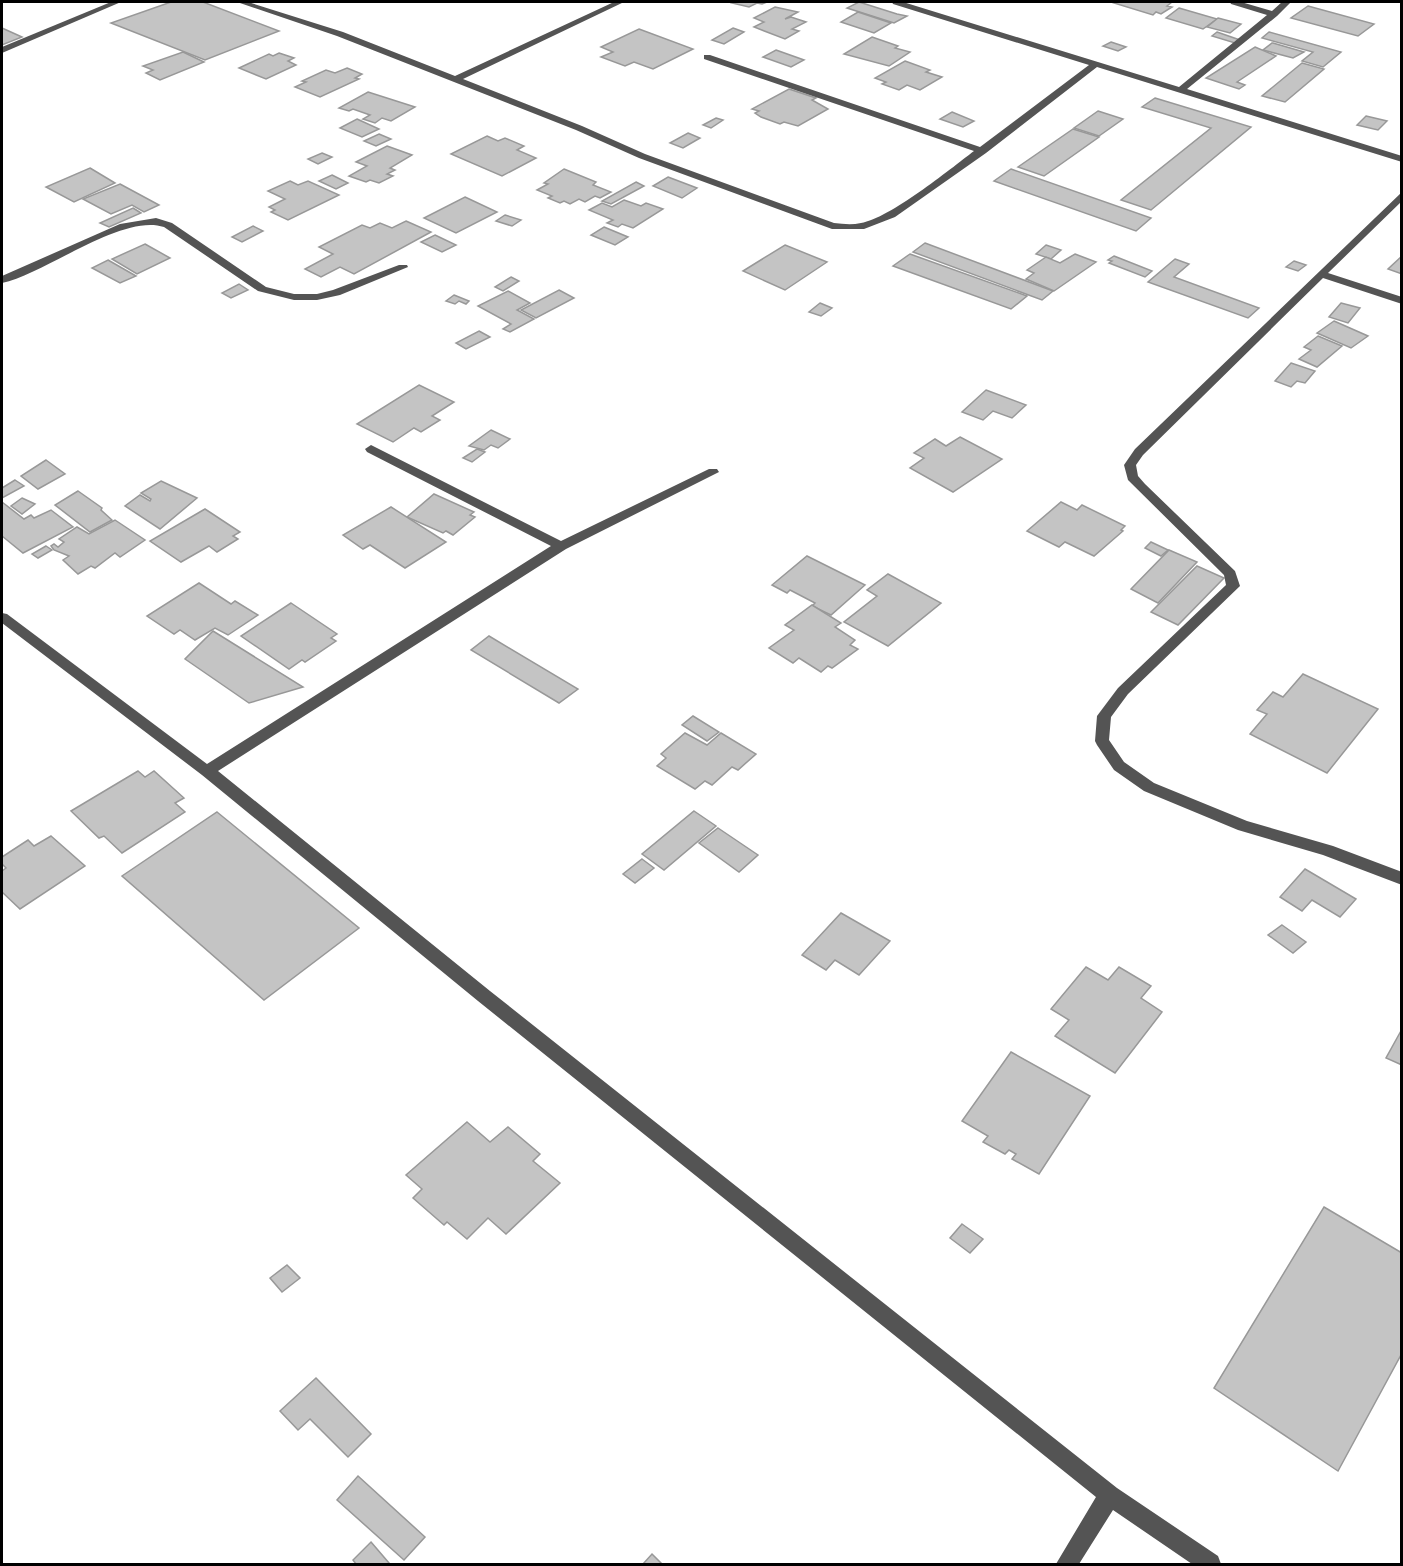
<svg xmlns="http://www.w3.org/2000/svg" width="1403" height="1566" viewBox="0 0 1403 1566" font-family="'Sofia Sans Condensed',sans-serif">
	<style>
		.building { fill: #c4c4c4; stroke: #989898; stroke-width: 1.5 }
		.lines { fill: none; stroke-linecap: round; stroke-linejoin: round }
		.minor { fill: #545454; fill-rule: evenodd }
	</style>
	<rect width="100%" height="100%" fill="#fff"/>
	<g class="building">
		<polygon points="171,2 203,2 279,31 205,60 111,23"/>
		<polygon points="734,2 767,2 762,4 757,3 749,7 732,3"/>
		<polygon points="859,2 897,14 907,16 894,23 847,8"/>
		<polygon points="1117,2 1172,2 1167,6 1172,7 1161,14 1156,12 1153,15 1114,3"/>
		<polygon points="1308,6 1374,24 1358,36 1291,18"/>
		<polygon points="775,7 798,12 785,19 791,17 806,22 792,29 799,31 785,39 754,27 764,22 754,18"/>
		<polygon points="1179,8 1217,19 1203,29 1166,18"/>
		<polygon points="858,12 891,23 874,33 841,22"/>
		<polygon points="1218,18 1241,24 1230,33 1207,27"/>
		<polygon points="2,28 22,37 2,45"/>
		<polygon points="733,28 744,32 724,44 712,40"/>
		<polygon points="639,29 693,49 653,69 634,62 625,66 601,57 613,52 601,47"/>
		<polygon points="1217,32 1240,40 1235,43 1212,36"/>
		<polygon points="1269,32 1341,52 1323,67 1302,61 1313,52 1262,38"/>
		<polygon points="872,37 898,46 895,48 910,52 889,66 844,54"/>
		<polygon points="1111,42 1126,47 1118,51 1103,46"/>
		<polygon points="1272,43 1273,43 1304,52 1293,58 1263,50"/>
		<polygon points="1255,47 1276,56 1237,82 1245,85 1239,89 1206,78"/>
		<polygon points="776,50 804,60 791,67 763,57"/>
		<polygon points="183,52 204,62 160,80 146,73 153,70 143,66"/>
		<polygon points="279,53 294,58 288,61 296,65 266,79 239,68 269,54 273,56"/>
		<polygon points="905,61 930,70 926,72 942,77 920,90 907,85 899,90 882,84 886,82 875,78"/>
		<polygon points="1302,63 1324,69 1285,102 1262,96"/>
		<polygon points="347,68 362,74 355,78 359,79 320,97 295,87 306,82 302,81 326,70 335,73"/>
		<polygon points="789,89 816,98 812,100 828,109 798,126 784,122 780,124 761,117 755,113 759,111 752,109"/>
		<polygon points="368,92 415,107 391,121 382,118 375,123 363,119 370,115 353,109 349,111 339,108"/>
		<polygon points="1155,98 1251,127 1151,210 1121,200 1211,128 1142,107"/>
		<polygon points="1098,111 1123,119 1099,136 1074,128"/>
		<polygon points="952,112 974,121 963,127 940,119"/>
		<polygon points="1366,116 1387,121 1378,130 1357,125"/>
		<polygon points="716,118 723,120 711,128 703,125"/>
		<polygon points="357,119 379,129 362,137 340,128"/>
		<polygon points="1073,129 1099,137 1044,176 1018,167"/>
		<polygon points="688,133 700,138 683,148 670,143"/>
		<polygon points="379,134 391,139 376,146 364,141"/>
		<polygon points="487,136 498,141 505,138 524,146 517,150 536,158 502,176 451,154"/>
		<polygon points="387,146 412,155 390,168 395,170 387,174 393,176 379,183 370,180 366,182 349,176 367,166 356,162"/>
		<polygon points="322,153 332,157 318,164 308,159"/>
		<polygon points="90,168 115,183 74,202 46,187"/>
		<polygon points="564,169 596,182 593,185 611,192 600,198 595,196 585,202 579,199 570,204 564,201 560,203 548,198 552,196 537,190 548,184 544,183"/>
		<polygon points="1011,169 1151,218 1136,231 994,181"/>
		<polygon points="332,175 348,183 336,189 319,181"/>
		<polygon points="668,177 697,188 682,198 653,186"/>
		<polygon points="290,181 298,185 308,181 339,195 288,220 271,212 275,210 269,207 285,199 268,191"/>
		<polygon points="636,182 644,186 611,204 602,201"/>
		<polygon points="120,184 159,205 144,212 132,205 111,214 83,199"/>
		<polygon points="465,197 497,212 456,233 424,218"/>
		<polygon points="624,200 641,206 646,203 663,209 633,228 622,224 618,227 607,223 613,220 589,210 602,203 612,207"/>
		<polygon points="133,208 141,213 109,227 100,223"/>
		<polygon points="505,215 521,220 512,226 496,221"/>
		<polygon points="406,221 431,232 354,274 340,267 321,277 305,269 333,254 319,247 362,225 370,228 380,223 392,228"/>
		<polygon points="253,226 263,231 242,242 232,237"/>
		<polygon points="604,227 628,237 615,245 591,235"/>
		<polygon points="435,235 456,245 442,252 421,242"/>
		<polygon points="925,243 1053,291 1042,300 913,252"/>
		<polygon points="145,244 170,258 137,274 112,259"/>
		<polygon points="785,245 827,262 785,290 743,271"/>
		<polygon points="1046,245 1061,250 1051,259 1036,254"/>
		<polygon points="910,254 1027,296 1011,309 893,266"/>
		<polygon points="1075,254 1096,262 1054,291 1026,279 1034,273 1027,270 1046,257 1060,263"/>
		<polygon points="1114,256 1152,271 1145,277 1109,263 1112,261 1108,260"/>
		<polygon points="1402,256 1402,274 1388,269"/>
		<polygon points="1175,259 1189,264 1174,277 1259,308 1248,318 1148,282"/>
		<polygon points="108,260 136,276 120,283 92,268"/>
		<polygon points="1294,261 1306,265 1298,271 1286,267"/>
		<polygon points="511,277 519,281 503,291 495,287"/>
		<polygon points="239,284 248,290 231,298 222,293"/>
		<polygon points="559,290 574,298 536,318 521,310"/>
		<polygon points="508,291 530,303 517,310 534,319 510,332 503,329 511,324 478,306"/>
		<polygon points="454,295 469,301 466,304 459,301 455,304 446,301"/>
		<polygon points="820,303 832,308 821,316 809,312"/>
		<polygon points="1341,303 1360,308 1348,323 1329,317"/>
		<polygon points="1334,321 1368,336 1351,348 1317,333"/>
		<polygon points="479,331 490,337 466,349 456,343"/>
		<polygon points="1318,336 1342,346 1317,367 1299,359 1311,350 1304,347"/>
		<polygon points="1291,363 1315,371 1305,383 1297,381 1291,387 1275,381"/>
		<polygon points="419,385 454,402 432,416 440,420 421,432 414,428 393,442 357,424"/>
		<polygon points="986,390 1026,405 1012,418 993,411 983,420 962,412"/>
		<polygon points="491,430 510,439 498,448 491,445 484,450 469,446"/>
		<polygon points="960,437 1002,459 953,492 910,468 924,458 914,453 935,439 946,446"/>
		<polygon points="477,449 485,452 472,462 463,458"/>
		<polygon points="46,460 65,474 38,489 21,476"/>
		<polygon points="15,480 24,486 2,498 2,488"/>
		<polygon points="161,481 197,498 160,529 125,506 140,495 150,501 151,499 141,493"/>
		<polygon points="78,491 102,508 101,510 112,520 90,532 55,505"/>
		<polygon points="434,494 474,512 470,515 475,517 453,535 446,531 443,533 407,517"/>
		<polygon points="22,498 35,504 22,514 11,506"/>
		<polygon points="2,502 24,519 31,515 34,518 51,510 73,527 23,553 2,536"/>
		<polygon points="1061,502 1077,510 1082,505 1125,526 1121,530 1123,531 1094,556 1065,542 1059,547 1027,531"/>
		<polygon points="391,507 446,542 405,568 370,545 363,549 343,535"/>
		<polygon points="205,509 240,532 233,536 238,539 217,552 209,546 181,562 150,541"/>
		<polygon points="115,520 145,540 120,557 115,553 95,568 91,566 78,574 63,560 69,556 54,550 51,546 54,544 58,547 64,542 59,539 77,527 89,534"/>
		<polygon points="1151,542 1168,550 1161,556 1145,548"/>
		<polygon points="46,546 52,550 38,558 32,554"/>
		<polygon points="1169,550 1197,562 1158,603 1131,589"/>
		<polygon points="807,556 865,585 831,615 812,606 815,603 790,590 787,593 772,585"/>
		<polygon points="1197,566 1224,578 1178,625 1151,612"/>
		<polygon points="888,574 941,603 888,646 844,622 877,596 867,590"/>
		<polygon points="199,583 231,604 235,601 258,615 228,635 215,628 195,640 180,630 174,634 147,616"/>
		<polygon points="291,603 337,634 331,638 336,641 305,662 302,660 289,669 241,636"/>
		<polygon points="812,605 841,623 835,627 855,640 850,645 858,649 832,668 828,666 821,672 799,658 793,663 769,648 794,630 785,625"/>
		<polygon points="213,631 303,687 249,703 185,659"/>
		<polygon points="489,636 578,689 559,703 471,650"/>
		<polygon points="1303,674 1378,709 1327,773 1250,734 1267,714 1257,710 1273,692 1283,697"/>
		<polygon points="693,716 719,732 707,741 682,725"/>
		<polygon points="685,733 707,745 721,733 756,754 738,770 732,767 712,785 705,781 695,789 657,766 666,758 661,754"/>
		<polygon points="138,771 145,777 154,771 184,798 175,803 185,812 122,853 104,836 99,838 71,811"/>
		<polygon points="694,811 716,826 664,870 642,854"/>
		<polygon points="217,812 359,928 264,1000 122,876"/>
		<polygon points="718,828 758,855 739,872 699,843"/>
		<polygon points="51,836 85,866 20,909 2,892 2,871 6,868 2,864 2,857 28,840 34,846"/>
		<polygon points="642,859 654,868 635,883 623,874"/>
		<polygon points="1305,869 1356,899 1340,917 1312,900 1302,911 1280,897"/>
		<polygon points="841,913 890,941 859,975 835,960 826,970 802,955"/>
		<polygon points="1282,925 1306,942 1293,953 1268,935"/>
		<polygon points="1086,967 1108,980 1119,967 1151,986 1141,998 1162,1012 1115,1073 1055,1036 1069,1020 1051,1009"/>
		<polygon points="1402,1029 1402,1065 1386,1058"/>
		<polygon points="1011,1052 1090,1096 1039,1174 1012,1159 1016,1154 1009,1150 1005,1154 983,1142 988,1136 962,1121"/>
		<polygon points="467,1122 490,1142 508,1127 540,1154 533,1161 560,1183 506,1234 488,1218 467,1239 447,1222 444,1225 413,1198 422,1189 406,1175"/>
		<polygon points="1324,1207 1402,1253 1402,1353 1338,1471 1214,1388"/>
		<polygon points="962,1224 983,1239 970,1253 950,1238"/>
		<polygon points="287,1265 300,1278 282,1292 270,1278"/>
		<polygon points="316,1378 371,1434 348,1457 310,1419 298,1430 280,1411"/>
		<polygon points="358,1476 425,1537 404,1560 337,1500"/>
		<polygon points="371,1542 389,1563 388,1564 356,1564 353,1560"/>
		<polygon points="652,1554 662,1564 643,1564"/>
	</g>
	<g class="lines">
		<g class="minor">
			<polygon points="111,2 121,2 2,53 2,47"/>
			<path d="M237,2H248L343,32L455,76L614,2H624L463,79L582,126L645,154L834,223C843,224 852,225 861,223C890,218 949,170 974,151L704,59V55H710L980,147L1089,65L893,4L892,2H903L1179,87L1267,15L1231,4L1230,2H1241L1272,11L1282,2H1291L1277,16L1187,89L1402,156V162L1097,67L986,153L895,217L864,229H832L639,158L576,130L337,36Z"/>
			<polygon points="1402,192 1402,201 1328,273 1402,297 1402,304 1323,278 1143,455 1136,465 1138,476 1145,484 1235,571 1240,586 1128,694 1111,717 1109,740 1124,762 1154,783 1247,821 1333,846 1402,872 1402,885 1323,855 1238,830 1144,791 1114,770 1097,745 1095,741 1097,716 1118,688 1226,585 1224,575 1128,480 1124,465 1135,449"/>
			<path d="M156,218L172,223L266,287L294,294H317L333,290L399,265H407L408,267L340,295L317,300H294L258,291L164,227C122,213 45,274 2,283V276L120,224Z"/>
			<polygon points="371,445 561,541 709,469 717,469 719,472 566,549 218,771 490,991 1117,1488 1218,1556 1221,1564 1192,1564 1113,1510 1079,1564 1056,1564 1096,1497 478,1001 202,775 2,623 2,613 7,614 207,764 551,546 367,452 365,449"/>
		</g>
	</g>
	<rect width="1403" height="1566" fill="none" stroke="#000000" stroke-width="6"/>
</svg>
